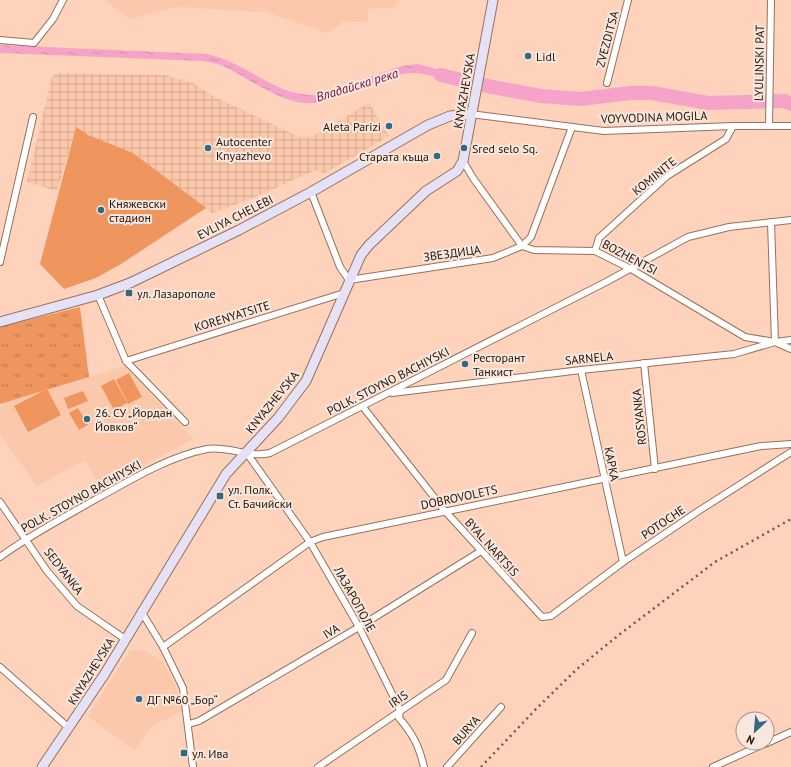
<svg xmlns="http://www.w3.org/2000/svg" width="791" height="767" viewBox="0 0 791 767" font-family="'PT Sans',sans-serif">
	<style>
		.built { fill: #fbc8ac }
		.industrial { fill: url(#industrial-grid) }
		.grass { fill: #ef955e }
		.park { fill: url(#park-tufts) }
		.water { fill: url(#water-ripples) }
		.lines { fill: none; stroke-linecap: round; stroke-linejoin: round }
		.river { stroke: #f6a3c9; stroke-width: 14 }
		.street-casing { stroke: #97715b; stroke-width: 8 }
		.secondary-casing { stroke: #97715b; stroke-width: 11 }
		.street { stroke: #fff; stroke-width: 6 }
		.secondary { stroke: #e5e1f7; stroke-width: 9 }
		.rail { stroke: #71584a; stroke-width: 2.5; stroke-dasharray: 2 4; stroke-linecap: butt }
		.poi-dot { fill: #326984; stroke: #f9e7dd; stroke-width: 1.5 }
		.labels { text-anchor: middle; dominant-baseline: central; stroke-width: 4; stroke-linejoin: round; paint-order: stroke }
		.street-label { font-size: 12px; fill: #22140b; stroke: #f9e7dd }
		.poi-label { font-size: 12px; fill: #22140b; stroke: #f9e7dd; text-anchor: start }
		.water-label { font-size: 13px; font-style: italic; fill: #6c1346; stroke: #f9e7dd }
	</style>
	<defs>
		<pattern id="industrial-grid" width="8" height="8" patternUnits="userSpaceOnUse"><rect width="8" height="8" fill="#fbc8ac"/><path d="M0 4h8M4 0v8" fill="none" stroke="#d7ab93"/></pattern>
		<pattern id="park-tufts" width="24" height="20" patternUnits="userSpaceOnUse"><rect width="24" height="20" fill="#ef955e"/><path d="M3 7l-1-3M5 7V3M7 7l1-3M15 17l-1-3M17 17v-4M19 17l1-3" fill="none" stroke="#c1784c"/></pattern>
		<pattern id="water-ripples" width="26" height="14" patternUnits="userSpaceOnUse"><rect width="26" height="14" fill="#f6a3c9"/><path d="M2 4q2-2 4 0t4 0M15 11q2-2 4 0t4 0" fill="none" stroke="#d38bab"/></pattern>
	</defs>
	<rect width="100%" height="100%" fill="#ffd3bb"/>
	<g class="built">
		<polygon points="105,0 398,0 395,8 369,9 367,22 342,22 328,33 266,12 175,7 129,19"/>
		<polygon points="125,366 193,439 101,488 85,460 37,486 0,434 0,404"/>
		<polygon points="135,649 145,651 163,662 176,686 182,712 152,725 134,751 88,716 129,652"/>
	</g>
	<polygon class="industrial" points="57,73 165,75 193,83 211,95 299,137 309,137 317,134 369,103 389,136 325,173 316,170 253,198 212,213 76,128 57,191 27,182 52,77"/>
	<g class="grass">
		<polygon points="76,127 88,135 133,153 206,208 121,264 96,278 64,289 40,264"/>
		<polygon points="129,373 142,397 128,404 116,380"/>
		<polygon points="114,379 127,403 114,410 101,386"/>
		<polygon points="47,389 61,415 28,432 14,406"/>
		<polygon points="83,391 88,401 68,409 64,398"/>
		<polygon points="78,408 88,425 79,430 69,413"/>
	</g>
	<polygon class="park" points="80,307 89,377 0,404 0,327"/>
	<path class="water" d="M0,45L206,54C248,62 274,97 318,95L402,66L417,64L461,75L459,84C444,80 426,72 411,73C377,75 347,100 313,103C283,106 248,77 221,65C215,63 209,62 203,61L0,53Z"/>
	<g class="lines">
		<polyline class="river" points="441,75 487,86 541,96 580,99 631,93 652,93 708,103 785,101 791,104"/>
		<g class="street-casing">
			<g id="street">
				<polyline points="0,40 34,43 53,19 63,0"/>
				<polyline points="607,83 628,0"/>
				<polyline points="470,114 604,131 733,126 791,126"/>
				<polyline points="769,126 771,0"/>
				<polyline points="463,161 473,178 522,246 534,250 595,251 631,269 745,337 775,342 791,349"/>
				<polyline points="311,192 340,267 349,280 493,258 522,246 531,237 572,127"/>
				<polyline points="771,222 775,342"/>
				<polyline points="595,251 599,238 667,176 726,139 733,126"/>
				<polyline points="0,262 33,117"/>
				<polyline points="98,295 126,361 185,422"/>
				<polyline points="126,361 344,293"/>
				<polyline points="644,363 655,469"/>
				<polyline points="581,370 623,562"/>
				<polyline points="392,393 581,370 734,354 775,342 791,340"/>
				<polyline points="363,407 445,511 542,617 551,616 623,562 700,510 791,452"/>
				<path d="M246,452L310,542L359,627L400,710L399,718C413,734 419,746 424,767"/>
				<polyline points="0,502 47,571 77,606 125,639"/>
				<path d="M0,557C30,535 63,518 96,499C131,480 167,457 207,449C228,446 250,458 270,453L606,282L688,237L729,227L791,220"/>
				<polyline points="141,611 163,647 183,688 193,767"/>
				<polyline points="163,647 310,542 323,537 761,446 791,444"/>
				<polyline points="0,667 69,728"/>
				<polyline points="189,724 199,721 359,627 481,551"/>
				<polyline points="767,743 791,732"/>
				<polyline points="318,767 446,680 472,633"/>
				<polyline points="447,767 501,707"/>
				<polyline points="713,767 766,743"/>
			</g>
		</g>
		<g class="secondary-casing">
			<g id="secondary">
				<polyline points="0,322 98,295 130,283 239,230 311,192 428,125 450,116 470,114"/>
				<polyline points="42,767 104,675 226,474 278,418 306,381 361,255 369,245 426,191 457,171 463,161 493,0"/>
			</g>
		</g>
		<use href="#street" class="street"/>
		<use href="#secondary" class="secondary"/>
		<polyline class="rail" points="481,767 537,708 577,669 620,634 715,562 791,519"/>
	</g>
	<g class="poi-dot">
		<circle cx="528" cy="56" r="4"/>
		<circle cx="389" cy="126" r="4"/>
		<circle cx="208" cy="148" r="4"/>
		<circle cx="464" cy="148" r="4"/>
		<circle cx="437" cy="156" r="4"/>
		<circle cx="101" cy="210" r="4"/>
		<rect x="125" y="289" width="8" height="8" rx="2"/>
		<circle cx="465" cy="364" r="4"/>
		<circle cx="87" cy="419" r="4"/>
		<rect x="216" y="492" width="8" height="8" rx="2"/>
		<circle cx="139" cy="699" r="4"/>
		<rect x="180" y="749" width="8" height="8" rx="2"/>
	</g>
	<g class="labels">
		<g class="street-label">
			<text transform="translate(607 39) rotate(-75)">ZVEZDITSA</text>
			<text transform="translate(759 63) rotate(-89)">LYULINSKI PAT</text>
			<text transform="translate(464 91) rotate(-80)">KNYAZHEVSKA</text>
			<text transform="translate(654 117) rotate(-2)">VOYVODINA MOGILA</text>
			<text transform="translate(654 176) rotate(-39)">KOMINITE</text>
			<text transform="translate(235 217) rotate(-27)">EVLIYA CHELEBI</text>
			<text transform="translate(452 253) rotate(-8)">ЗВЕЗДИЦА</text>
			<text transform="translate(630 257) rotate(28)">BOZHENTSI</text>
			<text transform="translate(232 316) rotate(-17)">KORENYATSITE</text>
			<text transform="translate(589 358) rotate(-6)">SARNELA</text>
			<text transform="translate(388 381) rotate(-27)">POLK. STOYNO BACHIYSKI</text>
			<text transform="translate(272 402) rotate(-51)">KNYAZHEVSKA</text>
			<text transform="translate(639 417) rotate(-96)">ROSYANKA</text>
			<text transform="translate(612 464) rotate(79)">KAPKA</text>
			<text transform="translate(81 496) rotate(-29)">POLK. STOYNO BACHIYSKI</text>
			<text transform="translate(459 497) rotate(-12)">DOBROVOLETS</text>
			<text transform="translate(663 522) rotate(-34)">POTOCHE</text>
			<text transform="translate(492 547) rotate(48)">BYAL NARTSIS</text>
			<text transform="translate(64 571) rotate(52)">SEDYANKA</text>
			<text transform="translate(355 599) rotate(61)">ЛАЗАРОПОЛЕ</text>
			<text transform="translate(331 631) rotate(-31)">IVA</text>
			<text transform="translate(91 671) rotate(-58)">KNYAZHEVSKA</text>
			<text transform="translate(398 699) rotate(-34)">IRIS</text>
			<text transform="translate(466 730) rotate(-48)">BURYA</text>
		</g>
		<g class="poi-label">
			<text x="536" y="56">Lidl</text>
			<text x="381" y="126" text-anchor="end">Aleta Parizi</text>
			<text x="216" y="141">Autocenter<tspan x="216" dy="14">Knyazhevo</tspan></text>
			<text x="472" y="148">Sred selo Sq.</text>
			<text x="429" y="156" text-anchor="end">Старата къща</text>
			<text x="109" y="203">Княжевски<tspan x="109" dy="14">стадион</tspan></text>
			<text x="137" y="293">ул. Лазарополе</text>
			<text x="473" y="357">Ресторант<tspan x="473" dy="14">Танкист</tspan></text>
			<text x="95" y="412">26. СУ „Йордан<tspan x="95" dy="14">Йовков“</tspan></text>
			<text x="228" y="489">ул. Полк.<tspan x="228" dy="14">Ст. Бачийски</tspan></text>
			<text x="147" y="699">ДГ №60 „Бор“</text>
			<text x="192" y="753">ул. Ива</text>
		</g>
		<g class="water-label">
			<text transform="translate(357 85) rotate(-17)">Владайска река</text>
		</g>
	</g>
	<g transform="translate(755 731) rotate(206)"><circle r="19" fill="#f9e7dd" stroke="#a39389"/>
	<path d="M0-3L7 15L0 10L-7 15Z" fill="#326984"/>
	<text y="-6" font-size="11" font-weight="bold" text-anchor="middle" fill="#22140b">N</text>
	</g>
</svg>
